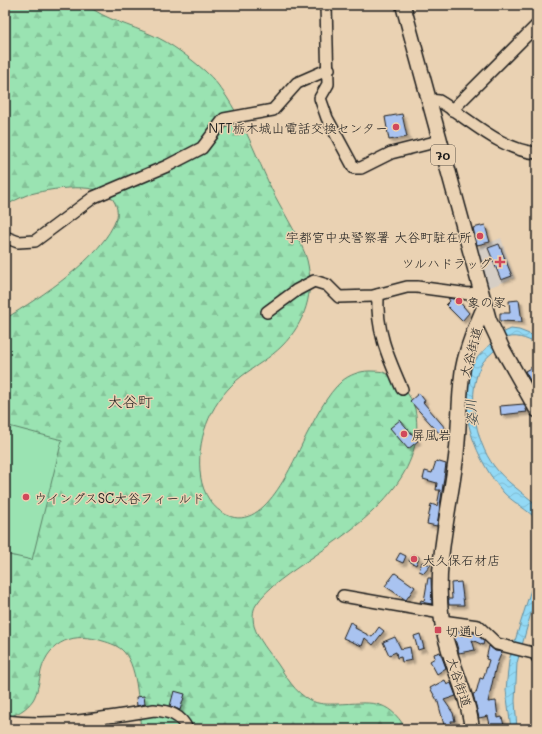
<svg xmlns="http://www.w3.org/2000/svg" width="542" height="734" viewBox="0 0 542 734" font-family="Mali,'Klee One',sans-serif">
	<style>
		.built { fill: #d6cec5 }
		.forest { fill: url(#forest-firs); stroke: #5b8067 }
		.pitch { fill: #9ae3b2; stroke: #5b8067 }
		.water { fill: url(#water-waves); stroke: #638d9e }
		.building { fill: #a9c3f0; stroke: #1c1c1c; filter: url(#shadow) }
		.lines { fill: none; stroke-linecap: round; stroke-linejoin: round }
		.minor-casing { stroke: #1c1c1c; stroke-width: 14 }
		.major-casing { stroke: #1c1c1c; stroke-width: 17 }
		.minor { stroke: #ead2b3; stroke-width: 11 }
		.major { stroke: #ead2b3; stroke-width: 14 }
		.poi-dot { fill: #d1495b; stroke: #ead2b3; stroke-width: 1.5 }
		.labels { text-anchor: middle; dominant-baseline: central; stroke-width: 3; stroke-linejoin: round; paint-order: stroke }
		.shield { fill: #ead2b3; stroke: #5a5349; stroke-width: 1 }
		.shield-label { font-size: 12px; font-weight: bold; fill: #1c1c1c }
		.poi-label { font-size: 13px; fill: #1c1c1c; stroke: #ead2b3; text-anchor: start }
		.street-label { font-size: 13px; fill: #1c1c1c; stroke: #ead2b3 }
		.water-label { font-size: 14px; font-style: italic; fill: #344247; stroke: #ead2b3 }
		.quarter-label { font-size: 15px; fill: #1c1c1c; stroke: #ead2b3 }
	</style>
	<defs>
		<pattern id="forest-firs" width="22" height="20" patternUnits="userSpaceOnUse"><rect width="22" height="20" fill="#9ae3b2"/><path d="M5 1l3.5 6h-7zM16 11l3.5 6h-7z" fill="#84c298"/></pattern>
		<pattern id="water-waves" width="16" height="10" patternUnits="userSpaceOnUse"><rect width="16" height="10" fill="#93d9f5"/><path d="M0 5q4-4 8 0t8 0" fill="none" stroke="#7ebad1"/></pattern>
		<filter id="shadow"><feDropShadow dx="3" dy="3" stdDeviation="1" flood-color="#0004"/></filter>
	</defs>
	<rect width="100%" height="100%" fill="#ead2b3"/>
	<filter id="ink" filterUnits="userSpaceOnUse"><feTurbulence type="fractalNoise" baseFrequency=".025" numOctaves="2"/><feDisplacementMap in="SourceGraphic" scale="8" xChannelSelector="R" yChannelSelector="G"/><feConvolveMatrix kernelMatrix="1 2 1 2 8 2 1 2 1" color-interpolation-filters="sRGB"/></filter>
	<g filter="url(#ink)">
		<polygon class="built" points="501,238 514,278 485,289 474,249"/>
		<path class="forest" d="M5,5H87C106,20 130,25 152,35C171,43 190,58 205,71C237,99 256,158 275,196C284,213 303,244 307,260C315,292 305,323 282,346C270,358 255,366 242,376C213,399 197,434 200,471C201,487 208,504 223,513C264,538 293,461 307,434C316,417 327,394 342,381C349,375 360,371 369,371C372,371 380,371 383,372C397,377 412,396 415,409C429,478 359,526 310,559C293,571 267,587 256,605C252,611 253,620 254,626C258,639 269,652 277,663C286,676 295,693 310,700C319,705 328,704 338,704C370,703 387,697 406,729H141C138,708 139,669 124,652C119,646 110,643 103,641C75,632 49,640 41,671C39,681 38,692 33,700C26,710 16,715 5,718V319C41,296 102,259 117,217C118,213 117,207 115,203C105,179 47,189 27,195C19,198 12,202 5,206Z"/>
		<polygon class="pitch" points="5,425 62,440 32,560 5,554"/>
		<g class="water">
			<path d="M511,329L519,330L537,337V344C525,338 516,334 503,339L500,334Z"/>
			<path d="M492,342L496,349C492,353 486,358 483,362C465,389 475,442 494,466C505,481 523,493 537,505V520C528,510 514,503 504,493C477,462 455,409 471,368C475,358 485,350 492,342Z"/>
			<polygon points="537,570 537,592 517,663 515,701 517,729 511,729 506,690 509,660"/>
		</g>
		<g class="building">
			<polygon points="402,114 407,137 389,140 385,117"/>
			<polygon points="485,225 490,242 477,245 473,228"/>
			<polygon points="499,244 512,276 501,280 488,248"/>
			<polygon points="448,298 458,300 469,313 462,321 446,305 450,301"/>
			<polygon points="519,300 522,322 500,321 500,313 510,313 509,301"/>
			<polygon points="534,366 537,371 537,393 525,371"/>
			<polygon points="419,393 425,401 423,402 446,429 440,434 410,401"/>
			<polygon points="524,404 527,412 501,415 500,406"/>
			<polygon points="400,420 418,441 408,449 390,428"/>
			<polygon points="436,461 446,464 437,526 427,524 431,504 437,506 440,490 436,490 437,483 423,479 425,471 432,473"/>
			<polygon points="400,553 406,556 403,563 396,560"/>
			<polygon points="413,554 419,557 416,565 409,561"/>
			<polygon points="422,562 431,565 424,573 419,571"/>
			<polygon points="395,573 415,587 406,600 385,586"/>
			<polygon points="428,578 431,578 432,604 420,602 421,600 424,601"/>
			<polygon points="461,582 464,605 449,605 448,599 452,599 451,583"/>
			<polygon points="350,622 356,625 355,628 372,637 379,627 384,631 373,645 365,638 362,646 343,638"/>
			<polygon points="452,629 460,631 461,635 475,633 484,641 483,645 472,640 475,650 459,653"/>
			<polygon points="420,634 424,648 418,650 414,636"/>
			<polygon points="395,637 401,649 410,647 412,660 402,662 401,657 397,658 396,652 389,655 383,642"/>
			<polygon points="489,646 495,651 502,652 496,666 488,702 496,701 498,718 502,717 504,726 494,729 491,729 488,716 479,718 473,694 476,693 480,678 483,679 489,660 486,659"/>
			<polygon points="440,652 446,668 437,674 430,661 435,658 434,654"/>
			<polygon points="445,680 447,685 451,683 456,696 444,700 453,713 455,721 451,721 453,729 445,729 438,702 430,688"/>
			<polygon points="174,691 185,694 180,710 170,706"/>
			<polygon points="144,696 145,704 137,706 136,697"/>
		</g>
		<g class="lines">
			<g class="minor-casing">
				<g id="minor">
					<polyline points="326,5 328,84 320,98 327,118 354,168 361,168 391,153 439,141"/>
					<path d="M429,100L439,101C470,119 500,150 537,153"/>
					<polyline points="452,110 537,25"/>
					<polyline points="5,237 18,242 35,241 94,197 167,166 202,148 224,119 273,110 297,83 329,69"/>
					<path d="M378,295C376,331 388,357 402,389"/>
					<polyline points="267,312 297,290 314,281 327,285 339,297 373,296 407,287 417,287 469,294 481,292"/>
					<polyline points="343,596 441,613"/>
					<polyline points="442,621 478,626 497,644 537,654 537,657"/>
					<path d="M5,721C55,727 105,718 154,710C169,711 181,715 187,729"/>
				</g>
			</g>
			<g class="major-casing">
				<g id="major">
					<polyline points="403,5 489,320 503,350 537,410"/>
					<path d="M472,729C468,692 447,658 442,621C434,569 448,517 455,465C460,433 458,400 463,368C467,347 476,326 485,305"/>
				</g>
			</g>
			<use href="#minor" class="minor"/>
			<use href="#major" class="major"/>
		</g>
	</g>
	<g class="poi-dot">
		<circle cx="396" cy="127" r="4"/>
		<circle cx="480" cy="236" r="4"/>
		<path d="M498 256h4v4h4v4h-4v4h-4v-4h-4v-4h4z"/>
		<circle cx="459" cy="301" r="4"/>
		<circle cx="404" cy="434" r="4"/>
		<circle cx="26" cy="497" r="4"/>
		<circle cx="414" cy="559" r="4"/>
		<rect x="434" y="626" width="8" height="8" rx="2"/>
	</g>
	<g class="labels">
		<rect class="shield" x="431" y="145" width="24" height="20" rx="3"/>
		<g class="shield-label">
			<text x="443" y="155">70</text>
		</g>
		<g class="poi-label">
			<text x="388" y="127" text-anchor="end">NTT栃木城山電話交換センター</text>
			<text x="472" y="236" text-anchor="end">宇都宮中央警察署 大谷町駐在所</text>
			<text x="492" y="262" text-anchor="end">ツルハドラッグ</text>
			<text x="467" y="301">象の家</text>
			<text x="412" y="434">屏風岩</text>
			<text x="34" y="497">ウイングスSC大谷フィールド</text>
			<text x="422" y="559">大久保石材店</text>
			<text x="446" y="630">切通し</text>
		</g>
		<g class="street-label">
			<text transform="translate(470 352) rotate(-75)">大谷街道</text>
			<text transform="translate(460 682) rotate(72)">大谷街道</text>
		</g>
		<g class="water-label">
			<text transform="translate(471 413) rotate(-95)">姿川</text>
		</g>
		<g class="quarter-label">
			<text x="130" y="401">大谷町</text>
		</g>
	</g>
	<rect width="542" height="734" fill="none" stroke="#ead2b3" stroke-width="20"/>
	<rect x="10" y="10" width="522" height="714" fill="none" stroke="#1c1c1c" stroke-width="1.5" filter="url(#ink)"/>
</svg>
